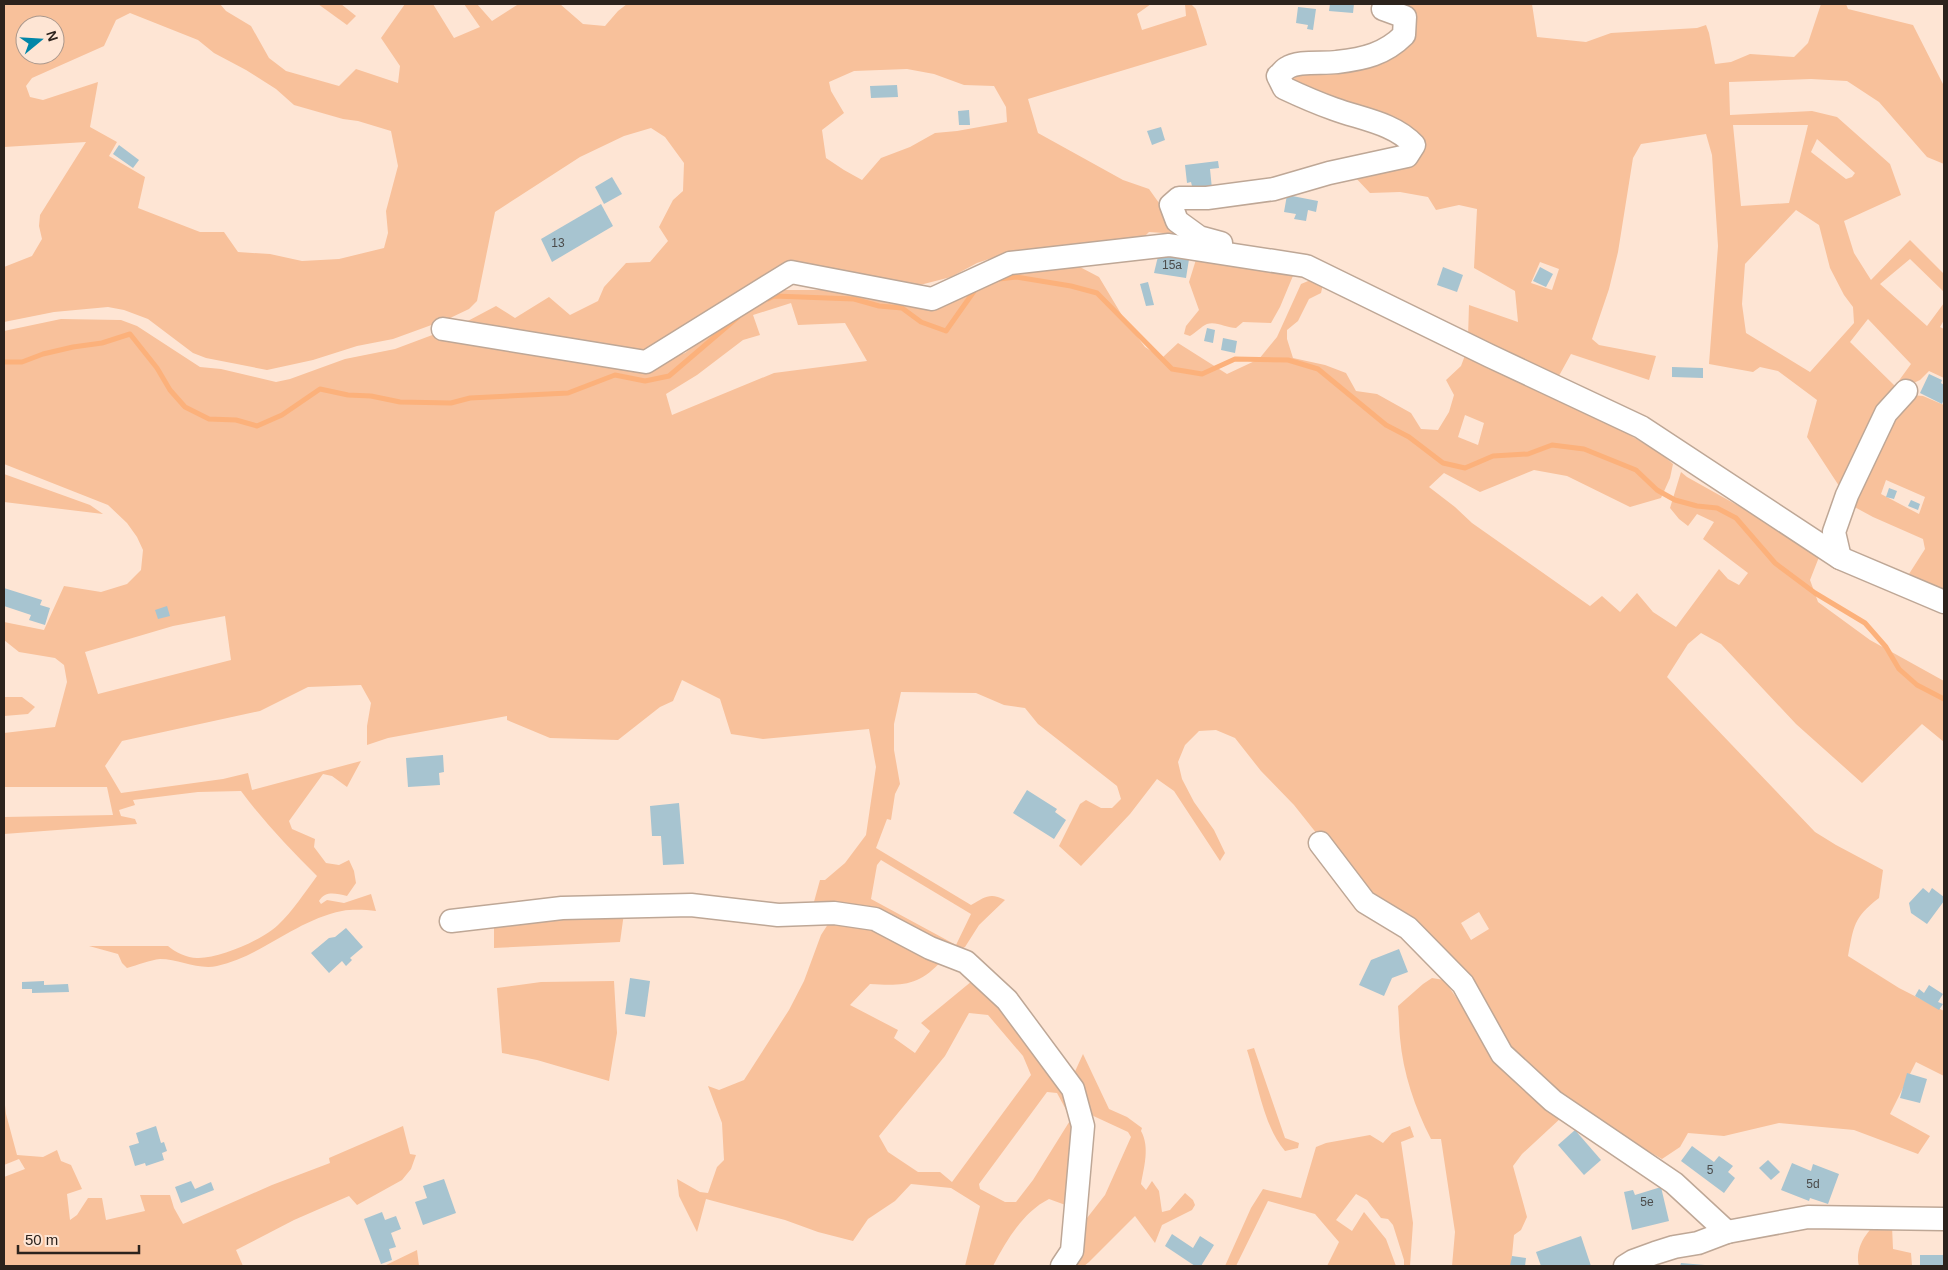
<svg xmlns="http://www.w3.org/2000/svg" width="1948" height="1270" viewBox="0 0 1948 1270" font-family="Helvetica,sans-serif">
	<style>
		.green { fill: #f8c19b; fill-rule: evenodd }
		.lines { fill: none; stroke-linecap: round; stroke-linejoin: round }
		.stream { stroke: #fcb17b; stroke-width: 5 }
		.building { fill: #a7c4d0 }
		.minor-casing { stroke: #bea796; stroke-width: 25 }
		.minor { stroke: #fff; stroke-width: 22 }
		.labels { text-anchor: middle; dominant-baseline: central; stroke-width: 5; stroke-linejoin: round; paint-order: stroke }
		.number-label { font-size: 12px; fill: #4b4b4a }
	</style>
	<rect width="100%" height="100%" fill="#fee5d4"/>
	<g class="green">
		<path d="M4,4H220L226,11L251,26L269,58L286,71L339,86L356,69L398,83L400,66L381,38L405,4H433L454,38L480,27L464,4H477L492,21L517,5V4H560L583,24L605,26L618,11L627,4H1151L1137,14L1142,30L1186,16L1185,4H1191L1196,9L1207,45L1028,99L1038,133L1123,180L1149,189L1159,203L1162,212L1192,235L1149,232L1141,240L1081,244L1054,250L1001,255L977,263L951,277L912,287L779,278L634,357L464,323L496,306L515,318L549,297L570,315L598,301L604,287L626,263L650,262L668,241L659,227L673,200L683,191L684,163L665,137L651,128L624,136L580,157L495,212L477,301L469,309L448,319L393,339L357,346L313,360L267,370L206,358L193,353L148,319L124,310L108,307L54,312L4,322V267L32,256L42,239L39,226L40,215L86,142L4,147ZM130,13L198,40L214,53L246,70L276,89L294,105L343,119L358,121L391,131L398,166L386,211L388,233L384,248L339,259L302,261L270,254L238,252L224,232H200L138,208L145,177L109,156L117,142L90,127L98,82L43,100L30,97L26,86L32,78L104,46L116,20ZM25,25H55V55H25ZM907,69L934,74L964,85L994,86L1006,107L1007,122L957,131L935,133L910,147L881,158L862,180L844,170L826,158L822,130L844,113L831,91L829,82L854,71Z"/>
		<polygon points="318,4 341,4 356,16 347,25"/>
		<path d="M1396,4H1532L1537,37L1586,42L1611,33L1697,28L1706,25L1709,33L1715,64L1731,62L1750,54L1794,57L1808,43L1821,4H1846L1848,9L1913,25L1944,86V164L1927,157L1879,102L1847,81L1811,79L1729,82L1730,115L1812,111L1837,117L1890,164L1901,195L1844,221L1854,253L1871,280L1910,240L1944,274V292L1910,259L1880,284L1927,326L1944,303V320L1940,327L1944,329V378L1929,371L1920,380L1903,388L1843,492L1807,437L1817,400L1778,371L1760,367L1753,372L1709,364L1718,246L1712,155L1706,134L1641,144L1633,158L1618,252L1609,289L1592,339L1599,345L1656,356L1649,380L1571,354L1555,383L1468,337L1469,305L1518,322L1515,291L1474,268L1477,209L1459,205L1436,210L1428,197L1400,192L1370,193L1353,175L1419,146L1287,83L1297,68L1327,75L1360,68L1393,54ZM1733,125H1808L1789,203L1741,206ZM1817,139L1855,173L1852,177L1846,179L1811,152ZM1796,210L1819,225L1830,268L1844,295L1853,307L1854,323L1810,372L1746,333L1742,304L1745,264ZM1540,262L1559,269L1552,290L1531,283ZM1868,319L1911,364L1895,386L1850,342Z"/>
		<path d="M1199,250L1295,271L1280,307L1271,323L1243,322L1236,328C1227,328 1216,321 1207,324C1202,326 1195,333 1190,336L1184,334L1186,326L1199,310L1189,282Z"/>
		<path d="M1078,266L1099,277L1126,322L1145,347L1162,358L1178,343L1227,374L1259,359L1277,337L1301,284L1313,279L1323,284L1321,293L1309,299L1298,321L1287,330V339L1293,358L1325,365L1346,373L1356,391L1377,394L1411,413L1421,429L1438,430L1449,412L1454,395L1446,380L1461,366L1467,350L1628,434L1660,453L1673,464L1670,478L1661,498L1630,507L1567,476L1534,470L1480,492L1444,473L1429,487L1455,507L1472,523L1590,606L1602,596L1620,612L1637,593L1653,612L1676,627L1719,569L1728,579L1739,585L1748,573L1703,539L1714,522L1697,514L1688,526L1679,519L1670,508L1681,472L1687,477L1821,552L1810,580L1818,602L1870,640L1944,681V742L1922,724L1862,783L1796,724L1721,644L1701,633L1688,644L1667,677L1815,832L1836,845L1883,870L1879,898C1853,918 1854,926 1848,956L1899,988L1944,1011V1076L1916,1062L1890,1114L1930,1136L1918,1154L1854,1130L1779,1123L1724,1136L1688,1133L1680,1147L1662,1159L1546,1093L1484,1025L1413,939L1329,849L1294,805L1261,771L1235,738L1216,730L1199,731L1185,745L1178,762L1182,779L1194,802L1214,830L1225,853L1220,861L1174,791L1157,779L1130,814L1081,866L1059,846L1080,804L1086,800L1101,808H1112L1121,799L1117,786L1038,724L1025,708L1004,705L976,693L901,692L894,724V750L900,784L895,794L891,820L887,819L876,848L971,905C985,897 990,892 1005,900L979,925L965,947L959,950L812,909L820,880H825L845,863L866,835L876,767L869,729L763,739L731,734L720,699L682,680L673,701L660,707L618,740L550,738L507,720V716L388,738L367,745V726L371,703L361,685L308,687L260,711L122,741L105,766L121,793L223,779L248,773L252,790L361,761L347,787L332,776L323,774L289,821L292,829L315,839L314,847L326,863L339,865L349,860L354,871L356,883L347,896C336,894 326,890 319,901L321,904L327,900L344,903L371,894L376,911C366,910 353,909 342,911C296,920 262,956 217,966C198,970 179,959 160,959C150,960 138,965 127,968L122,963L118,954L89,946H168C175,952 187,958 197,958C219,959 262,940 278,925C293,911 305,892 317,876C290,849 264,822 241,791L198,792L133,800L135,805L119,810L121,816L135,819L137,824L4,834V817L113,815L107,787H4V733L55,727L67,682L64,665L55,658L19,652L4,640V622L44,630L64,586L101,592L127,584L141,570L143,550L137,537L127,523L108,505L4,464V331L61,319L121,320L137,326L200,367L221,369L276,382L290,379L345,359L395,349L451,328L649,365L685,353L712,332L778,290H874L904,297L989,274ZM791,303L798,325L845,323L867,361L774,373L672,415L666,394L697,375L743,340L760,335L753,315ZM1465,415L1484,423L1478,445L1458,437ZM225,616L231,660L98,694L85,652L173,626ZM881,860L971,914L956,945L871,899L877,865ZM1479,912L1489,929L1471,940L1461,923Z"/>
		<path d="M1911,395L1923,396L1944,405V595L1930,585L1909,574L1925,549L1923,539L1873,517L1849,504L1876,443ZM1886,480L1925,497L1919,514L1881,494Z"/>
		<polygon points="4,474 90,505 103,514 4,502"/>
		<polygon points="4,697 22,697 35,707 28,714 4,716"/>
		<polygon points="624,913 620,942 494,948 494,921"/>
		<path d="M832,918L868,924L942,960C920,986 902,986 870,984L850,1005L898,1030L894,1038L915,1053L930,1031L921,1023L972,981L1005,1006L1075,1108L1071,1207L1049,1199C1023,1212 1006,1241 993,1266H965L980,1206L951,1188L911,1184L895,1201L868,1219L853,1241L818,1232L785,1220L706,1199L697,1232L679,1196L677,1179L700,1192L708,1193L717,1167L724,1160L722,1123L708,1086L719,1090L744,1080L789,1010L804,981L821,935ZM969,1013L988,1015L1023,1056L1031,1075L952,1182L940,1172H918L888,1152L879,1136L945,1056ZM1047,1092L1057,1093L1071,1119L1033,1180L1016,1202H1005L980,1189L979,1184Z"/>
		<path d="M1432,978L1444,980L1472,1020L1562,1117L1522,1154L1513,1166L1527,1217L1521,1230L1514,1235L1511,1266H1452L1455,1232L1441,1139H1431C1415,1108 1403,1073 1400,1038C1399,1027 1399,1017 1398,1006L1423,984Z"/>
		<polygon points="614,981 617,1033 609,1081 537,1060 502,1053 497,988 541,982"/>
		<path d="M1254,1048L1285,1138L1299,1143L1298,1148L1285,1151C1264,1128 1257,1080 1247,1050Z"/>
		<path d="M1083,1054L1109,1109L1127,1117L1142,1128L1141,1131C1150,1147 1144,1167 1141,1184L1146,1190L1152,1181L1159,1191L1162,1212L1170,1210L1185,1193L1193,1200L1195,1205L1192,1210L1162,1225L1155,1243L1135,1216L1089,1262L1084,1266H1070L1080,1227L1105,1195L1131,1137L1128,1132L1087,1113L1072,1078Z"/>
		<polygon points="4,1096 6,1114 17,1155 43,1157 57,1150 61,1161 71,1165 82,1189 67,1194 70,1220 77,1215 88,1198 102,1198 106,1220 145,1211 140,1195 170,1195 174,1208 183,1224 272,1185 330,1163 329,1158 403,1126 410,1154 416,1155 411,1169 402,1180 357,1205 349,1196 294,1220 236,1250 243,1266 4,1266 4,1177 25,1169 19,1159 4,1165"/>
		<polygon points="1410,1126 1414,1137 1401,1142 1413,1223 1410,1266 1404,1266 1404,1260 1393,1225 1388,1219 1381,1218 1367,1200 1356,1194 1336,1220 1352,1231 1364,1212 1386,1239 1396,1266 1327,1266 1339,1242 1315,1214 1268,1201 1236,1266 1225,1266 1251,1208 1263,1189 1301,1198 1316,1147 1326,1143 1370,1135 1383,1143 1392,1133"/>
		<path d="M1875,1224L1892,1226L1893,1249L1911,1253L1912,1266H1859C1855,1249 1864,1236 1875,1224Z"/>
		<polygon points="417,1250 419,1266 384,1266"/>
	</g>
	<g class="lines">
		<g class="stream">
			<polyline points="999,279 1016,277 1071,286 1097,293 1172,369 1202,374 1235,359 1288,360 1318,369 1386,425 1409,437 1443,463 1465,468 1493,456 1528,454 1552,445 1584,449 1636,470 1657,490 1675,500 1697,506 1717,508 1736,518 1775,563 1815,593 1865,623 1886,647 1899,669 1917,685 1944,699"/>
			<polyline points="768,299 774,296 854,299 879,306 902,308 921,322 946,331 977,287"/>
			<polyline points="4,362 22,362 43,354 73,347 102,343 130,334 157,368 170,390 185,407 209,419 236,420 257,426 282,415 320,389 348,395 371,396 400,402 451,403 470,398 568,393 615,375 645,381 669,376 738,317"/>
		</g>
	</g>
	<g class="building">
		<polygon points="1330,4 1354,4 1353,13 1329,11"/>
		<polygon points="1298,7 1316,9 1313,30 1307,29 1308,25 1296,23"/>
		<polygon points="897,85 898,97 871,98 870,86"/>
		<polygon points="969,110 970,125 959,125 958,111"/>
		<polygon points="1161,127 1165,140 1152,145 1147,131"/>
		<polygon points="119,145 139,160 133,168 113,154"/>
		<polygon points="1218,161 1219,168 1210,169 1212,189 1196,190 1195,186 1192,186 1191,182 1187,183 1185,165"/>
		<polygon points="612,177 622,194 604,204 595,187"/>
		<polygon points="1287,195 1318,201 1316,212 1308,210 1306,221 1294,219 1296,214 1284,212"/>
		<polygon points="601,204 613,226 552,262 541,239"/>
		<polygon points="1160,248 1190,253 1186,278 1154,273"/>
		<polygon points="1443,267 1463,275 1457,292 1437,285"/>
		<polygon points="1540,267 1553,274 1546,287 1533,281"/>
		<polygon points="1148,282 1154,305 1146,306 1140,284"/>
		<polygon points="1207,328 1215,330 1213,343 1204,341"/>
		<polygon points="1223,338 1237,341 1235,353 1221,350"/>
		<polygon points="1672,367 1703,368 1703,378 1672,377"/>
		<polygon points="1929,374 1942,380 1941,383 1944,385 1944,399 1942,404 1920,393"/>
		<polygon points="1889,488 1897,491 1894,499 1886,497"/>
		<polygon points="1911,500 1920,504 1918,510 1908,506"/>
		<polygon points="4,588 42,600 40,605 50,608 45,625 29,620 31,615 4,606"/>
		<polygon points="167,606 170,616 158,619 155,610"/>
		<polygon points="443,755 444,772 439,773 440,785 408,787 406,758"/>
		<polygon points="1027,790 1057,809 1055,812 1066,820 1054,839 1013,813"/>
		<polygon points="679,803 684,864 663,865 661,836 652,836 650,806"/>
		<polygon points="1923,888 1929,893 1932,888 1944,897 1944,901 1927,924 1911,913 1909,903"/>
		<polygon points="346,928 363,947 350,958 352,960 346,966 342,961 329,973 311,953 329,938 335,937"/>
		<polygon points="1399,949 1408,972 1392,978 1384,996 1359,985 1371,960"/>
		<polygon points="630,978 650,981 645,1017 625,1014"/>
		<polygon points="44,981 44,985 68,984 69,992 32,993 32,989 22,989 22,982"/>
		<polygon points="1929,985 1943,994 1938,1002 1943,1004 1939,1010 1915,996 1919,989 1924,993"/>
		<polygon points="1907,1073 1927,1079 1920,1103 1900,1098"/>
		<polygon points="156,1126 161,1143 164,1142 167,1151 162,1153 164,1160 146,1166 145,1163 135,1166 129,1146 139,1143 136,1133"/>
		<polygon points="1575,1130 1601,1160 1584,1175 1558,1145"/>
		<polygon points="1692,1146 1714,1162 1719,1156 1733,1166 1728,1172 1735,1178 1724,1193 1681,1161"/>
		<polygon points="1768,1160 1780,1172 1771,1180 1759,1168"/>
		<polygon points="1792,1163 1811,1171 1813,1164 1839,1174 1828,1204 1810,1198 1809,1201 1781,1190"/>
		<polygon points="444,1179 456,1213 423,1225 415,1202 427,1198 423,1186"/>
		<polygon points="191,1181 195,1189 211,1182 214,1190 181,1203 175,1187"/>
		<polygon points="1661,1187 1669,1221 1632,1230 1624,1192 1633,1190 1635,1195"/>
		<polygon points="382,1212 385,1220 396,1216 401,1229 391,1233 396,1247 389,1249 392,1260 381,1264 364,1219"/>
		<polygon points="1172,1234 1193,1248 1200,1236 1214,1245 1201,1266 1195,1266 1165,1246"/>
		<polygon points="1581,1236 1591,1266 1541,1266 1536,1252"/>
		<rect x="1920" y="1255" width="24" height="11"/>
		<polygon points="1512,1256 1526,1258 1525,1266 1510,1266"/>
		<polygon points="1681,1263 1705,1265 1705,1266 1680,1266"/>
	</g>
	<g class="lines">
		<g class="minor-casing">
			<g id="minor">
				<path d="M1221,243L1199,237L1177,221L1171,205L1179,198H1207L1274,189L1329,173L1407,156L1414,145C1394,123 1361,119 1334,109C1317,103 1301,96 1284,88L1278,76C1281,74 1284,69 1287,68C1298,60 1323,64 1337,62C1364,59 1385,54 1404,35L1405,17L1383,9"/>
				<polyline points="443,329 646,362 791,272 932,299 1010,263 1169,245 1306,266 1490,356 1641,427 1840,558 1944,602"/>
				<polyline points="1840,558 1834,532 1847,495 1886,413 1906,391"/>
				<polyline points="1320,843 1365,902 1408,928 1463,984 1502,1054 1553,1101 1674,1183 1727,1232"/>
				<polyline points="451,921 562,908 691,905 778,915 834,913 875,919 930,948 966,962 1007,1000 1073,1089 1083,1126 1072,1251 1062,1266"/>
				<polyline points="1625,1266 1633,1261 1655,1253 1674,1247 1698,1243 1727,1232 1808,1217 1944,1219"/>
			</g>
		</g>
		<use href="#minor" class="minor"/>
	</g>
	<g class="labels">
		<g class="number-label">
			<text x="558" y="243">13</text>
			<text x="1172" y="265">15a</text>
			<text x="1710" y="1170">5</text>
			<text x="1813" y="1184">5d</text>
			<text x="1647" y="1202">5e</text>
		</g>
	</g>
	<rect width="1948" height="1270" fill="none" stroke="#2c231d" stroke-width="10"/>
	<g transform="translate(40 40) rotate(72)"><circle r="24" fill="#fee5d4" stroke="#aa978b"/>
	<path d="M0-4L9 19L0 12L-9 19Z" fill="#0186a8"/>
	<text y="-8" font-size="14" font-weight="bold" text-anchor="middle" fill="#2c231d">N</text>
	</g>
	<path d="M18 1245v8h121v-8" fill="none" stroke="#2c231d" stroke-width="2.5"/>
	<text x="25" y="1245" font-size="15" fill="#2c231d" stroke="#fee5d4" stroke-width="4" paint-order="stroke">50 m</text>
</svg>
